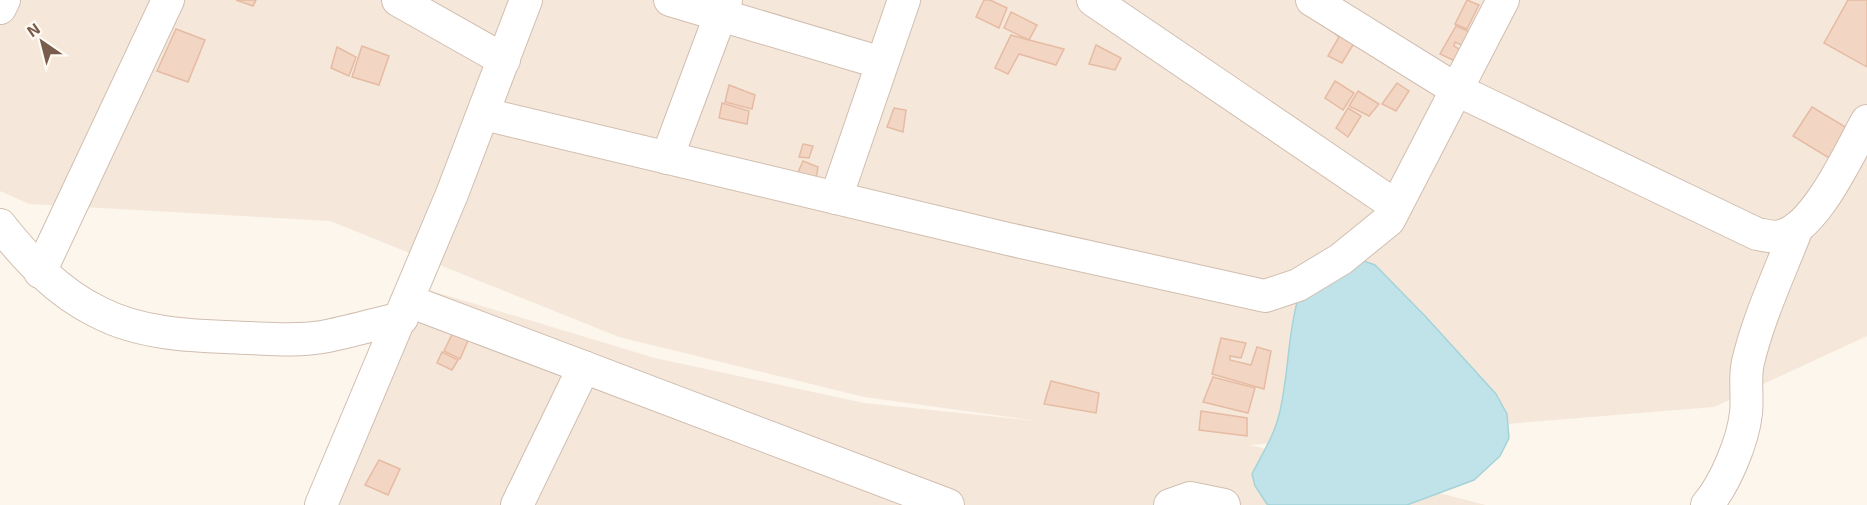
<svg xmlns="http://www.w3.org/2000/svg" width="1867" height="505" viewBox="0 0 1867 505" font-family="'Exo 2',sans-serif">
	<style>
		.residential { fill: #f5e8da }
		.water { fill: #bfe3e8; stroke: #a5d3da; stroke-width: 1.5 }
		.building { fill: #f3d5c3; stroke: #e6bba3; stroke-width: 1.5 }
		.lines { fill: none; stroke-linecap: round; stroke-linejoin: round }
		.minor-casing { stroke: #d1beb0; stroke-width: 34 }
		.minor { stroke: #fff; stroke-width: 32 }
	</style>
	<rect width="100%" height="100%" fill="#fdf6ec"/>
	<polygon class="residential" points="0,0 1867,0 1867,336 1714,407 1250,445 1486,505 324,505 432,291 655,358 864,403 1037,421 864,397 619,337 330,221 29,204 0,191"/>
	<path class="water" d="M1353,260L1364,261L1375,265L1426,317L1496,394L1507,414L1509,438L1500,456L1474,480L1407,505H1270L1267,504L1255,486L1252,474C1262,454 1274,436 1279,415C1289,376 1287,334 1299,295Z"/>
	<g class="building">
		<polygon points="236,0 256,0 253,6"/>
		<polygon points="984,0 990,0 1007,8 999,28 976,17"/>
		<polygon points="1467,0 1479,5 1467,29 1455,24"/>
		<polygon points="1848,0 1867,0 1867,67 1824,43"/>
		<polygon points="1011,12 1037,25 1029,40 1004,28"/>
		<polygon points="1337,22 1359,35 1342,63 1328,56 1339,37 1330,30"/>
		<polygon points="1456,26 1475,34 1468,48 1455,42 1454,46 1465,53 1461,64 1440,54"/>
		<polygon points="176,29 205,40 188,82 157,71"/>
		<polygon points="1011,35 1029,40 1064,49 1056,65 1019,54 1008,74 995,68"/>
		<polygon points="1096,45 1121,58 1115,70 1089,64"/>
		<polygon points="362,46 389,56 379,85 352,77"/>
		<polygon points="337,47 356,57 349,76 331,68"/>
		<polygon points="1335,81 1354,93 1343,110 1325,98"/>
		<polygon points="1397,83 1409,91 1396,111 1382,104"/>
		<polygon points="729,85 755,95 752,109 725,102"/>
		<polygon points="1358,91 1379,104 1369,116 1349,106"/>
		<polygon points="722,103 749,111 747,124 719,118"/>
		<polygon points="1812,107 1847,128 1829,158 1793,136"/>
		<polygon points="894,108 906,110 903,132 887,127"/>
		<polygon points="1348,108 1361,116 1348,137 1336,128"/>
		<polygon points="803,144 813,146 809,158 799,157"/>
		<polygon points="803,161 818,167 816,179 795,179"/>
		<polygon points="455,328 470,336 460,359 444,351"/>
		<polygon points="1221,338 1246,343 1241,358 1230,356 1230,360 1251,365 1257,347 1271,351 1264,389 1212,374"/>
		<polygon points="442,352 458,360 452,370 437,363"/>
		<polygon points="1213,377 1255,388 1248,413 1203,402"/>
		<polygon points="1051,381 1099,393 1096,413 1044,404"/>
		<polygon points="1201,411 1247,418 1247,436 1199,430"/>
		<polygon points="379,460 400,469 388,495 365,485"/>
	</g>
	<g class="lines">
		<g class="minor-casing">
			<g id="minor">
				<polyline points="398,0 504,60"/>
				<polyline points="670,0 882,63"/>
				<polyline points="1093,0 1396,206"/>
				<path d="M1312,0L1457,90L1757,234C1764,235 1773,238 1780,236C1815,230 1850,151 1867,121"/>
				<polyline points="0,8 4,0"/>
				<polyline points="484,114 1008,239 1265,296 1298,285 1341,259 1389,220 1503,0"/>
				<polyline points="667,158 726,0"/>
				<polyline points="836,198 904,0"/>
				<path d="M0,225C28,260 57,292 98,312C144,336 199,336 249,338C273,339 299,341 322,337C349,332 375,324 402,318"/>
				<polyline points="40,272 168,0"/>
				<polyline points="409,301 948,505"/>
				<polyline points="321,505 452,194 526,0"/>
				<polyline points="517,505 584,367"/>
				<polyline points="1170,505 1190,498 1224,505"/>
				<path d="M1707,505C1725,484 1743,441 1746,413C1748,396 1744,379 1748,362C1759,316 1780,272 1797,228"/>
			</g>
		</g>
		<use href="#minor" class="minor"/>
	</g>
	<g transform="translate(42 42) rotate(325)" stroke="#fffaf3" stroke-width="4.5" paint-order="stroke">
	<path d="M0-4.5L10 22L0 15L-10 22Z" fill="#7a5c4d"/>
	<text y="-9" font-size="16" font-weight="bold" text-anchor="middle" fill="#7a5c4d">N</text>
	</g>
</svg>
